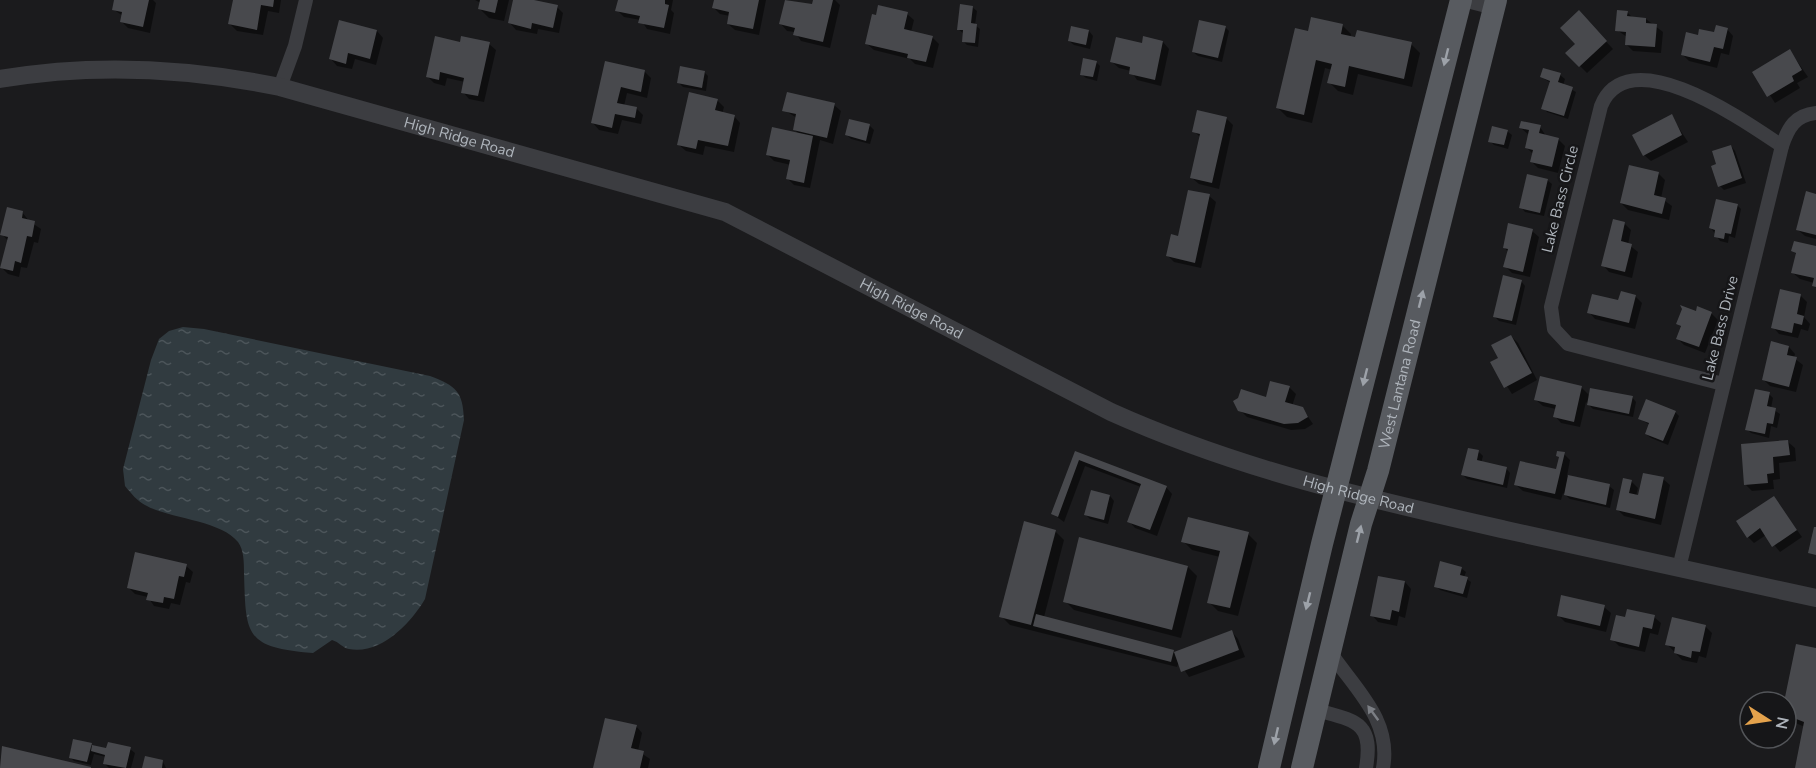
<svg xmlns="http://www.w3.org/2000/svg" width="1816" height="768" viewBox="0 0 1816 768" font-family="'Nunito Sans',sans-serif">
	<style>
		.water { fill: url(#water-ripples) }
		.shadow { fill: #0007 }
		.building { fill: #48494d }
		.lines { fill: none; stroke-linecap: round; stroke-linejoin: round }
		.minor { stroke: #3c3d41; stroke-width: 14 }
		.tertiary { stroke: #3c3d41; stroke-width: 18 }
		.primary { stroke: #585b60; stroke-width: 22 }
		.oneway { fill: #9da2a9 }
		.oneway2 { fill: #7b7e84 }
		.labels { text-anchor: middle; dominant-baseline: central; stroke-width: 5; stroke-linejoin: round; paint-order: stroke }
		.street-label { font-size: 15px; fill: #aeb4bb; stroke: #161618 }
	</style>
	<defs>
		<pattern id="water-ripples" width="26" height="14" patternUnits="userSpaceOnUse" patternTransform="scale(1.5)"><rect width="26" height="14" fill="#313b40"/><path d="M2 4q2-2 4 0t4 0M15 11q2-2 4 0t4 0" fill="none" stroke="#4c555a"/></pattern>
	</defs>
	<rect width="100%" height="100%" fill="#1b1b1d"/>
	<path class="water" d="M183,327L204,329L430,376C456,386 463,391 464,420L425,599C411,623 381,655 349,649C343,648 339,642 332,640L313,653C244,648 246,634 244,573C244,563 244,550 238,542C221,520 169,519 145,505C137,501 131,493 125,486L123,469L151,360L159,339L169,331Z"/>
	<g class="shadow">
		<polygon points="115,0 153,0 156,3 150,33 128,28 121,21 123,16 113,9"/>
		<polygon points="234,0 281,0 279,13 268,11 263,35 237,31 230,24"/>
		<polygon points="475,0 509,0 504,21 489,18 480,9 481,3"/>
		<polygon points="515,0 557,7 563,13 559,33 538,29 537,34 516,30 510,23"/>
		<polygon points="619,0 673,0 671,10 674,13 670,34 647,29 641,20 624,17 617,10"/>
		<polygon points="715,0 766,0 759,35 735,30 728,24 730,16 720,14 714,8"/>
		<polygon points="786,0 814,6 815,0 835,0 840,5 830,48 801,41 795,32 787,31 781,24"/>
		<polygon points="972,7 977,11 975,25 980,29 978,47 967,45 963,41 964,34 958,29"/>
		<polygon points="1627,12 1633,18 1646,19 1663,32 1661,53 1633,51 1626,44 1627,37 1617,30"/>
		<polygon points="907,14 914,20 911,32 932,37 939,44 933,68 915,64 910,59 874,50 867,44"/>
		<polygon points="1585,19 1613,49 1587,73 1567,53 1577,44"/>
		<polygon points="1342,25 1351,34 1350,38 1411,44 1420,53 1412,87 1358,74 1353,95 1338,91 1329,82 1332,70 1325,68 1312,123 1287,117 1278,108 1309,33"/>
		<polygon points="1225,27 1229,31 1222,62 1198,56 1193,52"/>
		<polygon points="1072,28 1089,31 1093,36 1090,49 1074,45 1069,41"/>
		<polygon points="1727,29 1733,36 1729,55 1721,53 1717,68 1689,61 1682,54 1699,36"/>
		<polygon points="377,31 383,38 376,65 355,59 352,69 337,66 331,59"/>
		<polygon points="1163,42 1169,49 1161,86 1137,80 1131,71 1119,68 1112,62 1143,45"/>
		<polygon points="461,43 489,44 496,50 484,102 469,99 463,92 465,82 447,78 445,86 434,83 428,77"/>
		<polygon points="1790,51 1808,77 1797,83 1800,88 1775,103 1755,72"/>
		<polygon points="1096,62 1100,66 1097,81 1086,78 1081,74"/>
		<polygon points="606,63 645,72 651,78 647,98 627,93 624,106 636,108 643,115 641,124 622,120 618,134 599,130 593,123"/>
		<polygon points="704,72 708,76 706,91 683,87 678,82"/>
		<polygon points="1560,75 1565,79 1563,85 1576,92 1568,119 1547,112 1543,108 1551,83 1541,77"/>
		<polygon points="717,100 724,107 722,114 734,116 740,123 734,152 705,146 703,155 686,151 679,145"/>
		<polygon points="834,105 841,111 833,144 820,140 810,188 794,185 788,179 791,165 774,161 768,155 799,134 794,129 797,118 784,110"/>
		<polygon points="1671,116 1688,142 1651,161 1644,155"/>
		<polygon points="1226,118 1233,125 1219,189 1199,184 1192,178 1201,138 1194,131"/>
		<polygon points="870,126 874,130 870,144 851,139 847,135"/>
		<polygon points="1540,127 1546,136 1558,139 1565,146 1558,173 1538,168 1531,161 1533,154 1527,148 1529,135 1521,128"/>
		<polygon points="1507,131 1512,135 1508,149 1494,145 1490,141"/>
		<polygon points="1731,146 1735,151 1746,183 1724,190 1720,186 1718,165"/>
		<polygon points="1659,174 1665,180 1661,198 1672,206 1669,220 1628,210 1621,203"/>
		<polygon points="1547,180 1552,184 1544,216 1525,212 1521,207"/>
		<polygon points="1816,195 1816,239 1805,236 1798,230"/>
		<polygon points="1209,196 1216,202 1201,268 1174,262 1168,256"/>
		<polygon points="1737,205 1741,209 1735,238 1729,236 1728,243 1720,241 1711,228"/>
		<polygon points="22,212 29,221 41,229 38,243 34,242 27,268 21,267 19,277 8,274 2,268 8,241 2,234"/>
		<polygon points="1625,224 1631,230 1628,244 1638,252 1632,278 1609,272 1603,265"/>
		<polygon points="1532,231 1539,237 1530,277 1512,273 1505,266 1508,252 1504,247"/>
		<polygon points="1816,248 1816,288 1814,283 1800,279 1793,273 1797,255 1793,251"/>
		<polygon points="1521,281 1525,286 1516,325 1499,321 1494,316"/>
		<polygon points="1635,296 1642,303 1635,329 1595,319 1589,312"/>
		<polygon points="1801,296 1807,302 1804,317 1810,324 1808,331 1801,329 1798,338 1779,334 1773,327"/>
		<polygon points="1696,313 1711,313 1718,320 1705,353 1684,345 1678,339 1682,328 1678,324"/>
		<polygon points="1511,336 1518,343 1537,380 1512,394 1492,363 1500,358"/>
		<polygon points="1789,347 1795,354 1794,358 1803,365 1796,392 1770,386 1763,379"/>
		<polygon points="1289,387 1296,394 1292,406 1302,408 1313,424 1305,429 1291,430 1247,417 1240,410"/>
		<polygon points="1581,387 1590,396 1632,397 1636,402 1633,417 1593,409 1586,402 1580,427 1561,423 1555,416 1556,409 1543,406 1536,400"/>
		<polygon points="1769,394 1773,398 1771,408 1780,414 1777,428 1771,426 1769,438 1751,433 1747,429"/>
		<polygon points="1675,412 1679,416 1668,445 1651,438 1646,434 1650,425 1640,419"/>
		<polygon points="1788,442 1795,448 1796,461 1779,463 1780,479 1773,480 1774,489 1752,491 1746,485"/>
		<polygon points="1479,452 1483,456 1481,463 1506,468 1510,473 1507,488 1467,479 1463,475"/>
		<polygon points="1076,453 1166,487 1172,494 1157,536 1135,528 1129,521 1141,487 1085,466 1064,522 1053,514"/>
		<polygon points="1564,454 1570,460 1567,476 1609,486 1614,490 1610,508 1570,499 1563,493 1561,500 1523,491 1516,485 1558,471"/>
		<polygon points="1663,479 1670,485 1661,525 1624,516 1618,510 1631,481 1638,488 1636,496 1639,496"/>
		<polygon points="1110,496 1114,501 1108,524 1090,519 1086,515"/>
		<polygon points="1774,498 1802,537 1780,552 1766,535 1754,543 1748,537"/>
		<polygon points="1055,531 1064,540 1044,617 1175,653 1232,632 1238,639 1245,657 1189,677 1179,662 1177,667 1010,625 1001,616"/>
		<polygon points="1248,534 1257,543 1238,616 1218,611 1209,602 1220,557 1192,550 1183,541"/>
		<polygon points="186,566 193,572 190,583 186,582 180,605 171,603 169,609 154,606 148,597 135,594 128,587"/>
		<polygon points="1188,567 1197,576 1181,638 1074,610 1065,601"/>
		<polygon points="1461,568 1466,572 1464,577 1471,582 1467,598 1440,590 1436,586"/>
		<polygon points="1405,582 1411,589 1405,618 1399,616 1397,626 1378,622 1372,615"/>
		<polygon points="1604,607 1611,613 1606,632 1565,622 1558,615"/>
		<polygon points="1654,617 1661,623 1658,635 1650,633 1645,652 1619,646 1612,639 1626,619"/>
		<polygon points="1673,619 1706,627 1712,633 1706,658 1699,656 1697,663 1682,660 1667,644"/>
		<polygon points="1816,650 1816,768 1796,768 1805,727 1793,722 1786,716 1786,702"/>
		<polygon points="636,726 642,733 638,751 650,759 648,768 595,768"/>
		<polygon points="74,741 107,750 130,749 135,753 131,768 109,768 105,764 106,757 94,754 91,765 74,761 70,757"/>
		<polygon points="163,762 166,768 144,768"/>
	</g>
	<g class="building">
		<polygon points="114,0 149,0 143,27 120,22 122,12 112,10"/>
		<polygon points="233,0 274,0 273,7 261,5 257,30 228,24"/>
		<polygon points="480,0 498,0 495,13 478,9"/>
		<polygon points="513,0 534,0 558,5 553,28 532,23 531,29 508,23"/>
		<polygon points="618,0 665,0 665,4 669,5 664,28 638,23 640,16 615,11"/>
		<polygon points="714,0 759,0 753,29 727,24 729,12 712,8"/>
		<polygon points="785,0 812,4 813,0 833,0 823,42 793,35 795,28 779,24"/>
		<polygon points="960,4 973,6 971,23 977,24 975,43 962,42 963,30 957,30"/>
		<polygon points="878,5 908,12 904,29 933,36 926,62 907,58 908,54 865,44 872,14 876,15"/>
		<polygon points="1579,10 1607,41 1579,67 1565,53 1575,44 1560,28"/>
		<polygon points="1617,10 1628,11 1627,16 1646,18 1646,23 1657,24 1655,47 1625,45 1626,32 1615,31"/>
		<polygon points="1311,17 1343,24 1341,34 1355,37 1357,30 1412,42 1404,79 1349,66 1345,87 1327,83 1332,64 1316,60 1304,115 1276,108 1295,28 1308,31"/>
		<polygon points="339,20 377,30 370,59 348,53 346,64 329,59"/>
		<polygon points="1199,20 1226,26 1218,58 1192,52"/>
		<polygon points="1716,25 1728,28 1723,49 1714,47 1710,62 1681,55 1686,32 1698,35 1699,29 1714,32"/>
		<polygon points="1071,26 1089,30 1086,45 1068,41"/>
		<polygon points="435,36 460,42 461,36 490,42 478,96 461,93 464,78 440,72 439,80 426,77"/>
		<polygon points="1143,36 1163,41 1155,80 1129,74 1130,67 1110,62 1116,37 1142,43"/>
		<polygon points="1790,49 1802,70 1792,76 1794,81 1767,97 1752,72"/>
		<polygon points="1083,58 1097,61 1093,77 1080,75"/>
		<polygon points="605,61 645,70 641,92 621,87 617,103 637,107 635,118 615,114 612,128 591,123"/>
		<polygon points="680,66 705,71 702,88 677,83"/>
		<polygon points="1543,68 1561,73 1558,82 1573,87 1564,116 1541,109 1550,81 1540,77"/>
		<polygon points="689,92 718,99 715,110 735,115 728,146 698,140 696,149 677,145"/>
		<polygon points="787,92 835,103 827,138 793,130 796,114 782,111"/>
		<polygon points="1197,110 1227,117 1212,183 1190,178 1200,134 1192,132"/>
		<polygon points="1672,114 1682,135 1643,156 1632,135"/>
		<polygon points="849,119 870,124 866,141 845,135"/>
		<polygon points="1521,121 1541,125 1539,133 1559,138 1552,167 1530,162 1533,150 1525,148 1529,130 1519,128"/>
		<polygon points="1492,126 1508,130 1504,145 1488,142"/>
		<polygon points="772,127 813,136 804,183 786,179 790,160 766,155"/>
		<polygon points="1731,145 1742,178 1718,187 1711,166 1716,164 1712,151"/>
		<polygon points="1629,165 1659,172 1654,195 1666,198 1662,214 1620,203"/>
		<polygon points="1527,174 1548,179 1540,213 1519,208"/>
		<polygon points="1188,190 1210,194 1195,263 1166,256 1171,234 1178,236"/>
		<polygon points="1806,191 1816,194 1816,235 1796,230"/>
		<polygon points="1716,199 1738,204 1731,234 1725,233 1724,239 1714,237 1715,230 1709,228"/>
		<polygon points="7,207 23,211 22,218 35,221 32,237 27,236 21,263 15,261 13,271 0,268 8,237 0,235"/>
		<polygon points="1613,219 1625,222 1621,241 1632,244 1625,272 1601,266"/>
		<polygon points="1508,223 1533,229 1523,272 1503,267 1508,249 1503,248"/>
		<polygon points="1794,241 1816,246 1816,287 1812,286 1814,278 1791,273 1796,253 1791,251"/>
		<polygon points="1503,275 1522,280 1512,321 1493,317"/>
		<polygon points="1780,289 1801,294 1797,314 1804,316 1802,325 1794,323 1792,333 1771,328"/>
		<polygon points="1621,291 1636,295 1629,323 1587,313 1592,294 1618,300"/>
		<polygon points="1680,305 1696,311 1697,306 1712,312 1699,347 1676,339 1681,326 1676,324 1682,309"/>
		<polygon points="1511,335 1532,373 1504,388 1490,362 1498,358 1491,345"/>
		<polygon points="1771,341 1789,346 1787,355 1797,357 1789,387 1762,380"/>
		<polygon points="1540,376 1582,386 1574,422 1553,417 1556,405 1534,400"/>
		<polygon points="1270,381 1290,386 1285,402 1303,407 1308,417 1298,423 1284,424 1238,411 1233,401 1238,398 1241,389 1266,397"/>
		<polygon points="1590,388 1633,396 1629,414 1587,405"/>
		<polygon points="1755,389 1770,392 1767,406 1776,408 1773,424 1767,423 1765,434 1745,430"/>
		<polygon points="1646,399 1676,411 1663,441 1645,434 1649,423 1638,419"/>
		<polygon points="1788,440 1790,455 1773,457 1774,473 1767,474 1768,483 1744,485 1741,444"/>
		<polygon points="1468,448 1479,450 1477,460 1507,467 1503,485 1461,475"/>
		<polygon points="1075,451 1167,486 1150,530 1127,522 1141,484 1079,460 1058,517 1051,514"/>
		<polygon points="1557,451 1565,452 1555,494 1514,485 1520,461 1556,469 1559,457 1556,456"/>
		<polygon points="1643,473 1664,477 1655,519 1616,510 1623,478 1632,480 1629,493 1638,495"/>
		<polygon points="1568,475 1610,484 1606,505 1564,495"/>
		<polygon points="1091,490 1110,495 1104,520 1084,515"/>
		<polygon points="1774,496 1797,530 1772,547 1760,528 1747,538 1736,521"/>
		<polygon points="1188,517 1249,532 1230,608 1207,603 1220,551 1181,542"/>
		<polygon points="1024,521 1056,530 1031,625 999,617"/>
		<polygon points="1814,527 1816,527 1816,555 1808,553"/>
		<polygon points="1079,537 1188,566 1172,630 1063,602"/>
		<polygon points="135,552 187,564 184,577 179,576 174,599 164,597 163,603 146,600 148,593 127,588"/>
		<polygon points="1440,561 1462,567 1460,575 1468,577 1463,594 1434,587"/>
		<polygon points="1378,576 1405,581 1399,612 1392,610 1390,620 1370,616"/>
		<polygon points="1561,595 1605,605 1600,626 1557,616"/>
		<polygon points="1627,609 1655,615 1652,629 1643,627 1639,647 1610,640 1616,615 1625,617"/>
		<polygon points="1036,614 1174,650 1171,662 1033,626"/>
		<polygon points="1672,617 1706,625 1700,652 1692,651 1691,658 1674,653 1675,647 1665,645"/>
		<polygon points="1232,630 1239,650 1181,672 1174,652"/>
		<polygon points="1796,644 1816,648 1816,768 1795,768 1804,722 1786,715 1784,702"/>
		<polygon points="605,718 637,725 631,748 644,751 640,768 593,768"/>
		<polygon points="73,739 92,743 87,762 69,758"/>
		<polygon points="108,742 131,747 126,768 103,764 105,755 91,751 92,745 106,748"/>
		<polygon points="2,746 91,767 91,768 0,768"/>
		<polygon points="145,756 163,760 162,768 142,768"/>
	</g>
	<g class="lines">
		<g class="minor">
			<polyline points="1463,0 1494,8"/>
			<polyline points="280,87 295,46 306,0"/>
			<path d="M1723,384L1568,344L1554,329L1551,307L1601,106C1628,38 1746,122 1782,146"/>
			<path d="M1679,568L1782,146C1788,128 1795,115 1816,113"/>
			<path d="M1330,652C1355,689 1392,720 1383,768"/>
			<path d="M1316,710C1355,721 1374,721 1366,768"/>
		</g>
		<path class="tertiary" id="s1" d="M0,79C94,63 188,68 280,87L725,212L1111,412C1240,470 1369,499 1506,530C1609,552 1713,576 1816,598"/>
		<g class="primary">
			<polyline points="1269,768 1322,544 1461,0"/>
			<path id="s2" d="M1302,768L1361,524L1378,471L1496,0"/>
		</g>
	</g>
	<defs><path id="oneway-solid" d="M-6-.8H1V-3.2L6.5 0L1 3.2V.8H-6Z" transform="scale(1.5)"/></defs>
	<g class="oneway">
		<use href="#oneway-solid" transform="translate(1446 57) rotate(104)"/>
		<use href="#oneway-solid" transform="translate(1421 299) rotate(-76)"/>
		<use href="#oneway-solid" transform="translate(1365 377) rotate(104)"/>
		<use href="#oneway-solid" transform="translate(1359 534) rotate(-76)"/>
		<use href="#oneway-solid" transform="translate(1308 601) rotate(104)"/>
		<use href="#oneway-solid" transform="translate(1276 736) rotate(103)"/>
	</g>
	<use class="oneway2" href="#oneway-solid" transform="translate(1373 713) rotate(-126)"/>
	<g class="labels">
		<g class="street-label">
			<text stroke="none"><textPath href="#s1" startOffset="468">High Ridge Road</textPath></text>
			<text transform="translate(1560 199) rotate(-76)">Lake Bass Circle</text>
			<text stroke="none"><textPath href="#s1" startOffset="954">High Ridge Road</textPath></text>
			<text transform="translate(1720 328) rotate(-76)">Lake Bass Drive</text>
			<text stroke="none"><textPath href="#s2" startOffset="396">West Lantana Road</textPath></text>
			<text stroke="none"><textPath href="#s1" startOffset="1440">High Ridge Road</textPath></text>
		</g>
	</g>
	<g transform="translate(1768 720) rotate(102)"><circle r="28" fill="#161618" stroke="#535559" stroke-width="1.5"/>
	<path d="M0-4.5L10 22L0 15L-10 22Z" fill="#e4a24c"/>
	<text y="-9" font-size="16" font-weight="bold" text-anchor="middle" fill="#aeb4bb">N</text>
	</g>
</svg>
